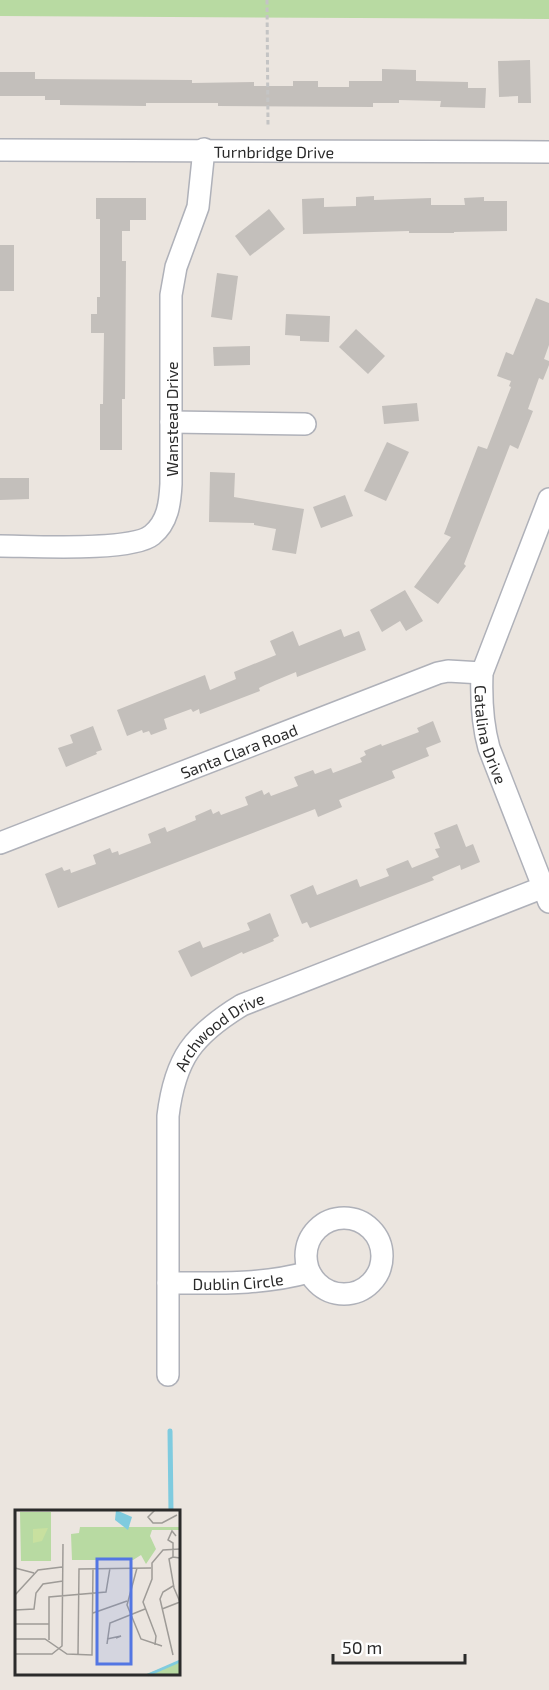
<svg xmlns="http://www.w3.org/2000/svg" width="549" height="1690" viewBox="0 0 549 1690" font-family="'Exo 2',sans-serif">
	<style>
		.green { fill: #b8daa2 }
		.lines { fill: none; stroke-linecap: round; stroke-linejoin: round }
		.stream { stroke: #7fcbdf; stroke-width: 5 }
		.building { fill: #c3bfbb }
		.street-casing { stroke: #afb1b9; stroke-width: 24 }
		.path { stroke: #c4c4c4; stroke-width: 3; stroke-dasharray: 4.5 3; stroke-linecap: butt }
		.street { stroke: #fff; stroke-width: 21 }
		.labels { text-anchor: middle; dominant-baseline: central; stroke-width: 5; stroke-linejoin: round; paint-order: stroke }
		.street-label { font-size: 16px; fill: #2b2b2b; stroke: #fff }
		.inset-river { fill: none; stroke: #7fcbdf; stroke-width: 3 }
		.inset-road { fill: none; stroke: #9e9b97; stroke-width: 1.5 }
		.view { fill: #5376e3; fill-opacity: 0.15; stroke: #5376e3; stroke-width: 3 }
		.inset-edge { fill: none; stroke: #2b2b2b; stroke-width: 3 }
	</style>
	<rect width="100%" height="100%" fill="#ebe5df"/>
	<polygon class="green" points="0,0 549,0 549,19 0,16"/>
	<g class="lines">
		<polyline class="stream" points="170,1431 171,1512"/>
	</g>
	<g class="building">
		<polygon points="530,60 531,103 518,103 518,96 499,97 498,61"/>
		<polygon points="382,69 416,70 416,81 468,82 468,88 486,88 485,108 440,107 441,101 399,100 399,103 373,103 373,107 218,106 218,103 146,103 146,106 60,105 60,100 45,100 45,96 0,96 0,72 35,72 35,79 192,80 192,83 254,82 254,86 293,86 293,81 318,81 318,87 349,87 349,81 382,81"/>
		<polygon points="374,196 374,200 431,198 431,205 465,205 464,198 484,197 484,201 507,201 507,231 454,232 454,233 409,233 409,231 303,234 302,199 324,198 324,207 356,206 356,197"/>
		<polygon points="96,198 146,198 146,220 130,220 130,231 122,231 122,261 126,261 125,399 122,399 122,450 100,450 100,404 103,404 104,333 91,333 91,314 97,314 97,297 100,297 100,219 96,219"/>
		<polygon points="269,209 285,229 250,256 235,236"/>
		<rect x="0" y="245" width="14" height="46"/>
		<polygon points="217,273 238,276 232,320 211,317"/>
		<polygon points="536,298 549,303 549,345 544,359 549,361 549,365 543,380 539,378 528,409 533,411 518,449 510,445 464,564 466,566 438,604 414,587 451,537 444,534 478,446 487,449 511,387 509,386 511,381 497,376 506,352 513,355"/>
		<polygon points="286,314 330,316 329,342 300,341 300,336 285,335"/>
		<polygon points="356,329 385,356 368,374 339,347"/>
		<polygon points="250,346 250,365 214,366 213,347"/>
		<polygon points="417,403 419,421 384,424 382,406"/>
		<polygon points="387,442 409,452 386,501 364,491"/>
		<polygon points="210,472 235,473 234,497 304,509 296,554 272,550 276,529 254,525 254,523 209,522"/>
		<polygon points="0,478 29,478 29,499 0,500"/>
		<polygon points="345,495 353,516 321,528 313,507"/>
		<polygon points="405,590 423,621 406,631 400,621 382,632 370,610"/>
		<polygon points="341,629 344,637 359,631 366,650 297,677 296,672 265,685 259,688 260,691 200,714 199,709 193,712 191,709 164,719 167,729 151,735 149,731 143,733 142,730 127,736 117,710 205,675 210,690 236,679 234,672 276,655 270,641 293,631 299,646"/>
		<polygon points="433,721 441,742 426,748 429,756 392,771 395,778 339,800 342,807 318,817 315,809 58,908 45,874 62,867 64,871 70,869 71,873 96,864 93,855 110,848 112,853 118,851 119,855 151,843 148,834 165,827 167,832 196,820 195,816 211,809 213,814 219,811 221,815 248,805 245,797 262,790 264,795 269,792 271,796 298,786 294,777 313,770 315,774 331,768 333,773 362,762 360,758 366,755 364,751 381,744 382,746 419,732 417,728"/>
		<polygon points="93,726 102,750 96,752 97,754 66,767 58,748 73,743 70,735"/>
		<polygon points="457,824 466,847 473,844 480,862 461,870 460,865 432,877 434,880 310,928 307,922 302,924 290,895 313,885 317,895 357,879 360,887 389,876 386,869 408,860 412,868 439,857 435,849 440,848 434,833"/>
		<polygon points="270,913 279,936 273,939 274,941 243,954 242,952 191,977 178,951 200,941 203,948 250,930 247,923"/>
	</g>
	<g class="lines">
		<g class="street-casing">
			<g id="street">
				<path id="s1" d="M0,150L549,152"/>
				<polyline points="171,422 305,424"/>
				<path id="s2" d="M549,499L482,673C481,699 482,723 489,748L549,902"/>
				<path d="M0,546C30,546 131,552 152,535C168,522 170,503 171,484V295L176,267L198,207L204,149"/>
				<path id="s3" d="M0,843L438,673L448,671L482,673"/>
				<circle cx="344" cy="1256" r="38"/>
				<path id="s4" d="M168,1283C216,1283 263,1285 309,1272"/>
				<path id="s5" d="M168,1375V1116C175,1058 193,1035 242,1005L549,885"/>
			</g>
		</g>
		<polyline class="path" points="267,0 268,126"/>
		<use href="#street" class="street"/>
	</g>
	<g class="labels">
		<g class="street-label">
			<text stroke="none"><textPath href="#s1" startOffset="274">Turnbridge Drive</textPath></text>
			<text transform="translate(171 419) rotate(-90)">Wanstead Drive</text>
			<text stroke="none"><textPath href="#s2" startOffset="249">Catalina Drive</textPath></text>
			<text stroke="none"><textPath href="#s3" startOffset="256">Santa Clara Road</textPath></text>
			<text stroke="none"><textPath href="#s5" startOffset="364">Archwood Drive</textPath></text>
			<text stroke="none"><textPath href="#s4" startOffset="70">Dublin Circle</textPath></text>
		</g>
	</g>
	<g transform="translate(15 1510)">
		<rect width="165" height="165" fill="#ebe5df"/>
		<path d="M5,2H36V51H6ZM65,17H165V20H137L135,26L141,39L131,54L126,45L118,50H57L56,24L64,23ZM165,151V165H129Z" fill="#b8daa2"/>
		<path d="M33,18L27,31L18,33V19Z" fill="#c8e09f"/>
		<path d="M101,0L117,7L113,20L100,10Z" fill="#7fcbdf"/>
		<path class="inset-river" d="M133,165L165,151"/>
		<path class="inset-road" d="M140,0L133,7L138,13H147L162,5M161,26L157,21L153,30L158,33V47L165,48M158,47L154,49L159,78L165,92M0,58L19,63M122,58L112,95L126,129L147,136M0,85L23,60L47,57M147,99L165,92M0,100L19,99L21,83L28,74L48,71M78,103L112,91M0,114H34M0,129H30L52,144L77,145L78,58M92,129L106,126L101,128M34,130V87L91,82L95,58M92,134L95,113L130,99M140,135L141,126L128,92L137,69V53L148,40L165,39M0,144H37L47,136L48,34M63,145L64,59L136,58M158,145L145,89L148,82L158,76"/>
		<path class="view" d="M82,49H116V154H82Z"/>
		<rect width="165" height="165" class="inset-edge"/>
	</g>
	<path d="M333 1654v9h132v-9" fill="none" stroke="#2b2b2b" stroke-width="3"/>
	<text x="342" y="1654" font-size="18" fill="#2b2b2b" stroke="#ffffff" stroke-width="4.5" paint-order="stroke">50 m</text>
</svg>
